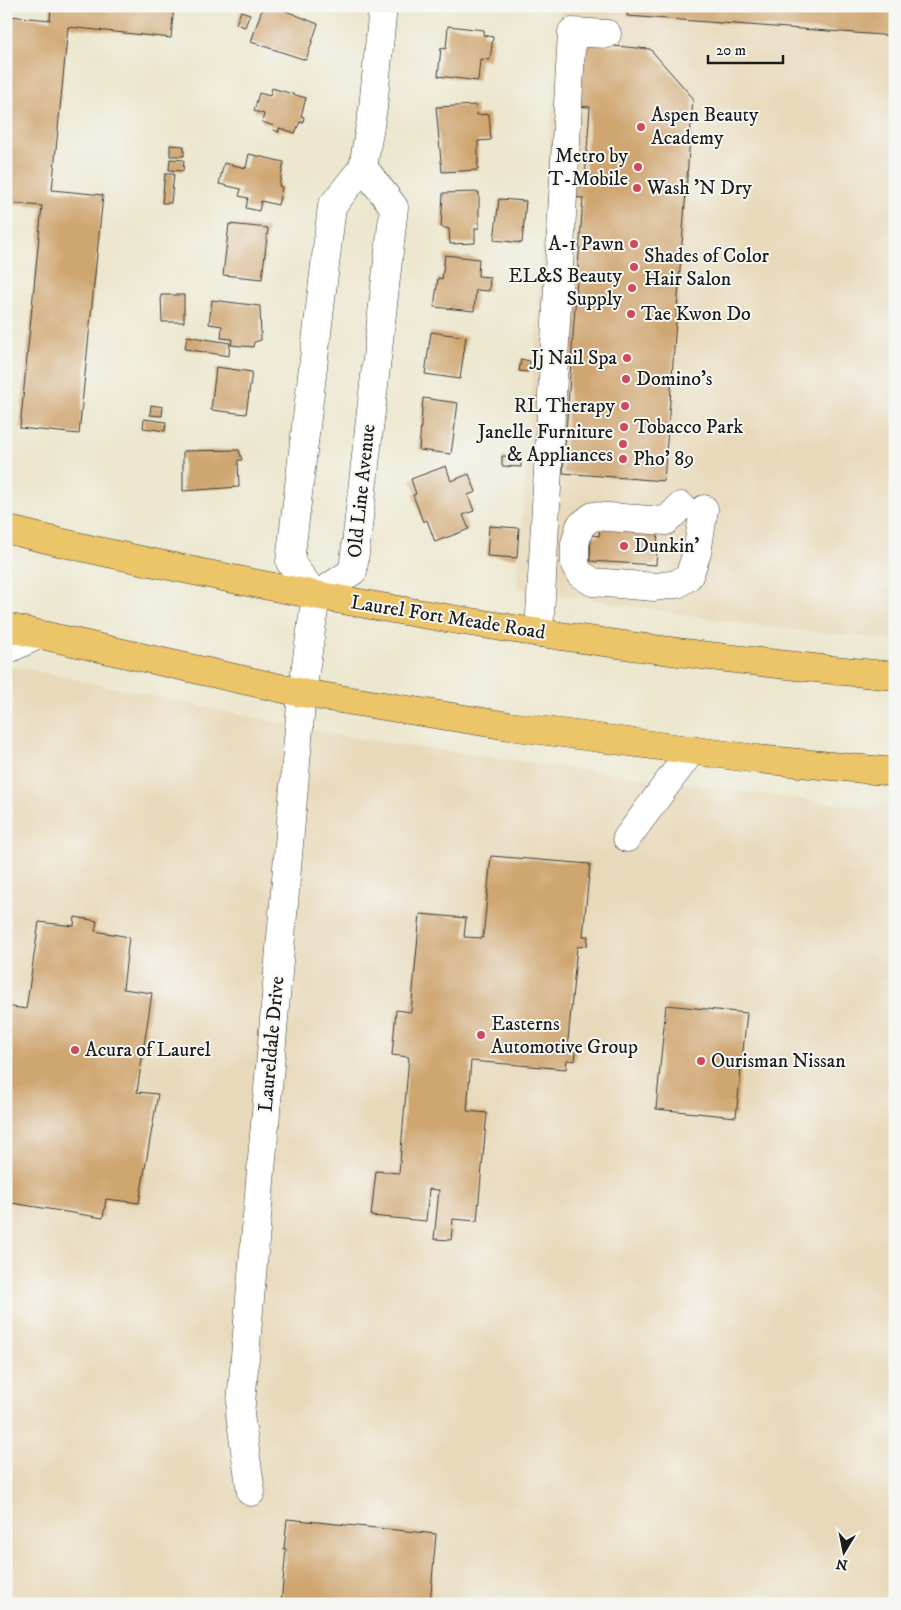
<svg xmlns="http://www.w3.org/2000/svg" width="901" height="1610" viewBox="0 0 901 1610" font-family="'IM FELL DW Pica',serif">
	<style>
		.built { fill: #e8d9ba }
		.building { fill: #cfa56f }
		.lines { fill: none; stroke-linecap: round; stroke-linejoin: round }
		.minor-casing { stroke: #3b3a37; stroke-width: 29 }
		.major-casing { stroke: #3b3a37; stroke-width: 29 }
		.minor { stroke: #fff; stroke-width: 28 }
		.major { stroke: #edc569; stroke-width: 28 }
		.poi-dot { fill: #d1495b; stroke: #f6f6f2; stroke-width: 2 }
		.labels { text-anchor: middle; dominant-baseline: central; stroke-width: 4; stroke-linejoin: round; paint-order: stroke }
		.poi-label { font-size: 20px; fill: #1c1c1c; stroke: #f6f6f2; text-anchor: start }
		.street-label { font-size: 20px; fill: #1c1c1c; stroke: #f6f6f2 }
	</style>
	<rect width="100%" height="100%" fill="#f6f6f2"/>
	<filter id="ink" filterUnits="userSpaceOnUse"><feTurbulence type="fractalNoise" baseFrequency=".02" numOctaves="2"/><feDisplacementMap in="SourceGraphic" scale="10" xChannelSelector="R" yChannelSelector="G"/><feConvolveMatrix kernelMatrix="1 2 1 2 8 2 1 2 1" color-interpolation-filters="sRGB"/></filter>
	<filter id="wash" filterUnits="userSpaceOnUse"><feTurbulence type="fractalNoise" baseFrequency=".0096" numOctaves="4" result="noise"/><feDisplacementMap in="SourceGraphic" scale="20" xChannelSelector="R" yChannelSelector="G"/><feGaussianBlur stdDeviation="1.12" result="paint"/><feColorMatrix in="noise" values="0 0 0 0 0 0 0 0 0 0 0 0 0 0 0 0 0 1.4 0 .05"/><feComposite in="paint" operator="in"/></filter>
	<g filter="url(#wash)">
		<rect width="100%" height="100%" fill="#ece7ce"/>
		<g class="built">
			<polygon points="560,6 895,6 895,640 753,625 517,588"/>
			<polygon points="6,665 357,739 836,804 895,808 895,1604 6,1604"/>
		</g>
		<g id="blocks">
			<g class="building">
				<polygon points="51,6 174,6 171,38 68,27 52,190 103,195 79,434 20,428 42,206 6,203 6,42 9,16 50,20"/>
				<polygon points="263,6 274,6 318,24 306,60 251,42"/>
				<polygon points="628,6 895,6 895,36 627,16"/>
				<polygon points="241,11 250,14 245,27 236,24"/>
				<polygon points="448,26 484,30 483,35 493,37 490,60 480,59 478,81 438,76 441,48 446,49"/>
				<polygon points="577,43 650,49 693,98 664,481 563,473 583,198 569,197 571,178 585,179 590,107 572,106"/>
				<polygon points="272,88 306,98 301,116 304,117 303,123 300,122 295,133 279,128 279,132 273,130 274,126 262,122 264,114 254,111 259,93 270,96"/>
				<polygon points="476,105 477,115 489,114 491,140 478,141 478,170 442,172 436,107"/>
				<polygon points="170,145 184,146 184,156 170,156"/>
				<polygon points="249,154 284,162 279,186 282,187 278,205 261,201 259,211 246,208 248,198 239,196 241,189 219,184 224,163 246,168"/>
				<polygon points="170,159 184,160 183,171 169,170"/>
				<polygon points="165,174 174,174 171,203 162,203"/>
				<polygon points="479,192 479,228 475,228 475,243 450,244 449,229 441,227 443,193"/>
				<polygon points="499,199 526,201 522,243 494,240"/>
				<polygon points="229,224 268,228 262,279 223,275"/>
				<polygon points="445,255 479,259 478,276 490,277 489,291 476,290 474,311 434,307 438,278 442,279"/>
				<polygon points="161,295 184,295 184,322 162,322"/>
				<polygon points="212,300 260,306 261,340 254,342 253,347 231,345 232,339 221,338 222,326 209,324"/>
				<polygon points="431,332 466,337 460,379 425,374"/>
				<polygon points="187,336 230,343 229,356 185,349"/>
				<polygon points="521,359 530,361 528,372 519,371"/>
				<polygon points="216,367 252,372 246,414 211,410"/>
				<polygon points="423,398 458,403 451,454 419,450"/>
				<polygon points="151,405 163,407 162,416 150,415"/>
				<polygon points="144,419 166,422 165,431 143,428"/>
				<polygon points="239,450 242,460 238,460 239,487 183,491 183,451"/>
				<polygon points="502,456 521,457 521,467 502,466"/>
				<polygon points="446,466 451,481 469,474 476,492 468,495 474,511 463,515 469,529 435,542 427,520 423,522 413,495 416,494 411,479"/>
				<polygon points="489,526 519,528 517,558 487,556"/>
				<polygon points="600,527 658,530 656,565 590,561 591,535 599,536"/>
				<polygon points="491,856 590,864 583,936 588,936 587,946 577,947 567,1051 576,1052 575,1061 567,1060 566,1069 471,1061 467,1111 487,1113 477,1221 453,1219 451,1240 434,1239 439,1190 429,1189 426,1221 371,1216 376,1171 399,1173 409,1057 392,1055 396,1010 411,1012 420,914 466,918 464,937 483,938"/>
				<polygon points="75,917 97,921 95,931 129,937 123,989 152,993 137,1092 158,1094 139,1203 106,1199 103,1218 6,1202 6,1006 26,1009 39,922 74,926"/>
				<polygon points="666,1005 747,1013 736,1117 656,1109"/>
				<polygon points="287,1519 436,1534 430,1604 281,1604 286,1549 284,1549"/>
			</g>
		</g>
	</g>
	<g filter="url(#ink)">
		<use href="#blocks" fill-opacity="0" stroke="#3b3a37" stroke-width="1"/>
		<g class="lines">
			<g class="minor-casing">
				<g id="minor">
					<polyline points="681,506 666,521 593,516 580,526 575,544 575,565 580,574 593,582 655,587 677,584 689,576 697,553 704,509"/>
					<polyline points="316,596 290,562 332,206 363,167 373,108 383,6"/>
					<polyline points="316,596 353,571 394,207 363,167"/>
					<polyline points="539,633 572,32 607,34"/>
					<polyline points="6,650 38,635"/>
					<polyline points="627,838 692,750"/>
					<polyline points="251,1492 240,1415 302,693 316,596"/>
				</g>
			</g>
			<g class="major-casing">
				<g id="major">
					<path d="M6,529C78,548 150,562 223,577C445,622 669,655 895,676"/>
					<polyline points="6,627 302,693 509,726 757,759 895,772"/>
				</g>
			</g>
			<use href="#minor" class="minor"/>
			<use href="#major" class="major"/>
		</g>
	</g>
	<g class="poi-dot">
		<circle cx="641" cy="127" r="5"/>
		<circle cx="638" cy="167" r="5"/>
		<circle cx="637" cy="188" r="5"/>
		<circle cx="634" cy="244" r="5"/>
		<circle cx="634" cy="267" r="5"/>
		<circle cx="632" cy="288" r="5"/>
		<circle cx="631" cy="314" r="5"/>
		<circle cx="627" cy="358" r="5"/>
		<circle cx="626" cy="379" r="5"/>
		<circle cx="625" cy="406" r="5"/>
		<circle cx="624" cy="427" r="5"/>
		<circle cx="623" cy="444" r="5"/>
		<circle cx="623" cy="459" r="5"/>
		<circle cx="624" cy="546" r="5"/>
		<circle cx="481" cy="1035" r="5"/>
		<circle cx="75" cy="1050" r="5"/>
		<circle cx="701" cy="1061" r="5"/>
	</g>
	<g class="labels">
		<g class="poi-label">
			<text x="651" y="115">Aspen Beauty<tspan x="651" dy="23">Academy</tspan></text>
			<text x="628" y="156" text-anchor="end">Metro by<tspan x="628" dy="23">T-Mobile</tspan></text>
			<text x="647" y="188">Wash 'N Dry</text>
			<text x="624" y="244" text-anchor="end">A-1 Pawn</text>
			<text x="644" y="256">Shades of Color<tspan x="644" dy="23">Hair Salon</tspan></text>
			<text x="622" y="276" text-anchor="end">EL&amp;S Beauty<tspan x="622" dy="23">Supply</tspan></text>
			<text x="641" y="314">Tae Kwon Do</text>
			<text x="617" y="358" text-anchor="end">Jj Nail Spa</text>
			<text x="636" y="379">Domino's</text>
			<text x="615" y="406" text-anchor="end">RL Therapy</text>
			<text x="634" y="427">Tobacco Park</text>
			<text x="613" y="432" text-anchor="end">Janelle Furniture<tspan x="613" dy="23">&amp; Appliances</tspan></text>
			<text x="633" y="459">Pho' 89</text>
			<text x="634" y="546">Dunkin'</text>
			<text x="491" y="1024">Easterns<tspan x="491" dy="23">Automotive Group</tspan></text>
			<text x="85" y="1050">Acura of Laurel</text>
			<text x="711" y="1061">Ourisman Nissan</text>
		</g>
		<g class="street-label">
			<text transform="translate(362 491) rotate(-84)">Old Line Avenue</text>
			<text transform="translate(448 618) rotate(9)">Laurel Fort Meade Road</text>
			<text transform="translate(272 1044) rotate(-85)">Laureldale Drive</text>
		</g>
	</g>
	<rect width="901" height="1610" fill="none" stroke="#f6f6f2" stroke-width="25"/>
	<g transform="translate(844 1552) rotate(190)" stroke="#f6f6f2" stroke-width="4" paint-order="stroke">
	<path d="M0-4L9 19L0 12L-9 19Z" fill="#1c1c1c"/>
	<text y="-8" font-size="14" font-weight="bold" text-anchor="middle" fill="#1c1c1c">N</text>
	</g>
	<path d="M708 55v8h75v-8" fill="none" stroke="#1c1c1c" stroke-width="2.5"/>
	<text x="716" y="55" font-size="15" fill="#1c1c1c" stroke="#f6f6f2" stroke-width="4" paint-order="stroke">20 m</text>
</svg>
